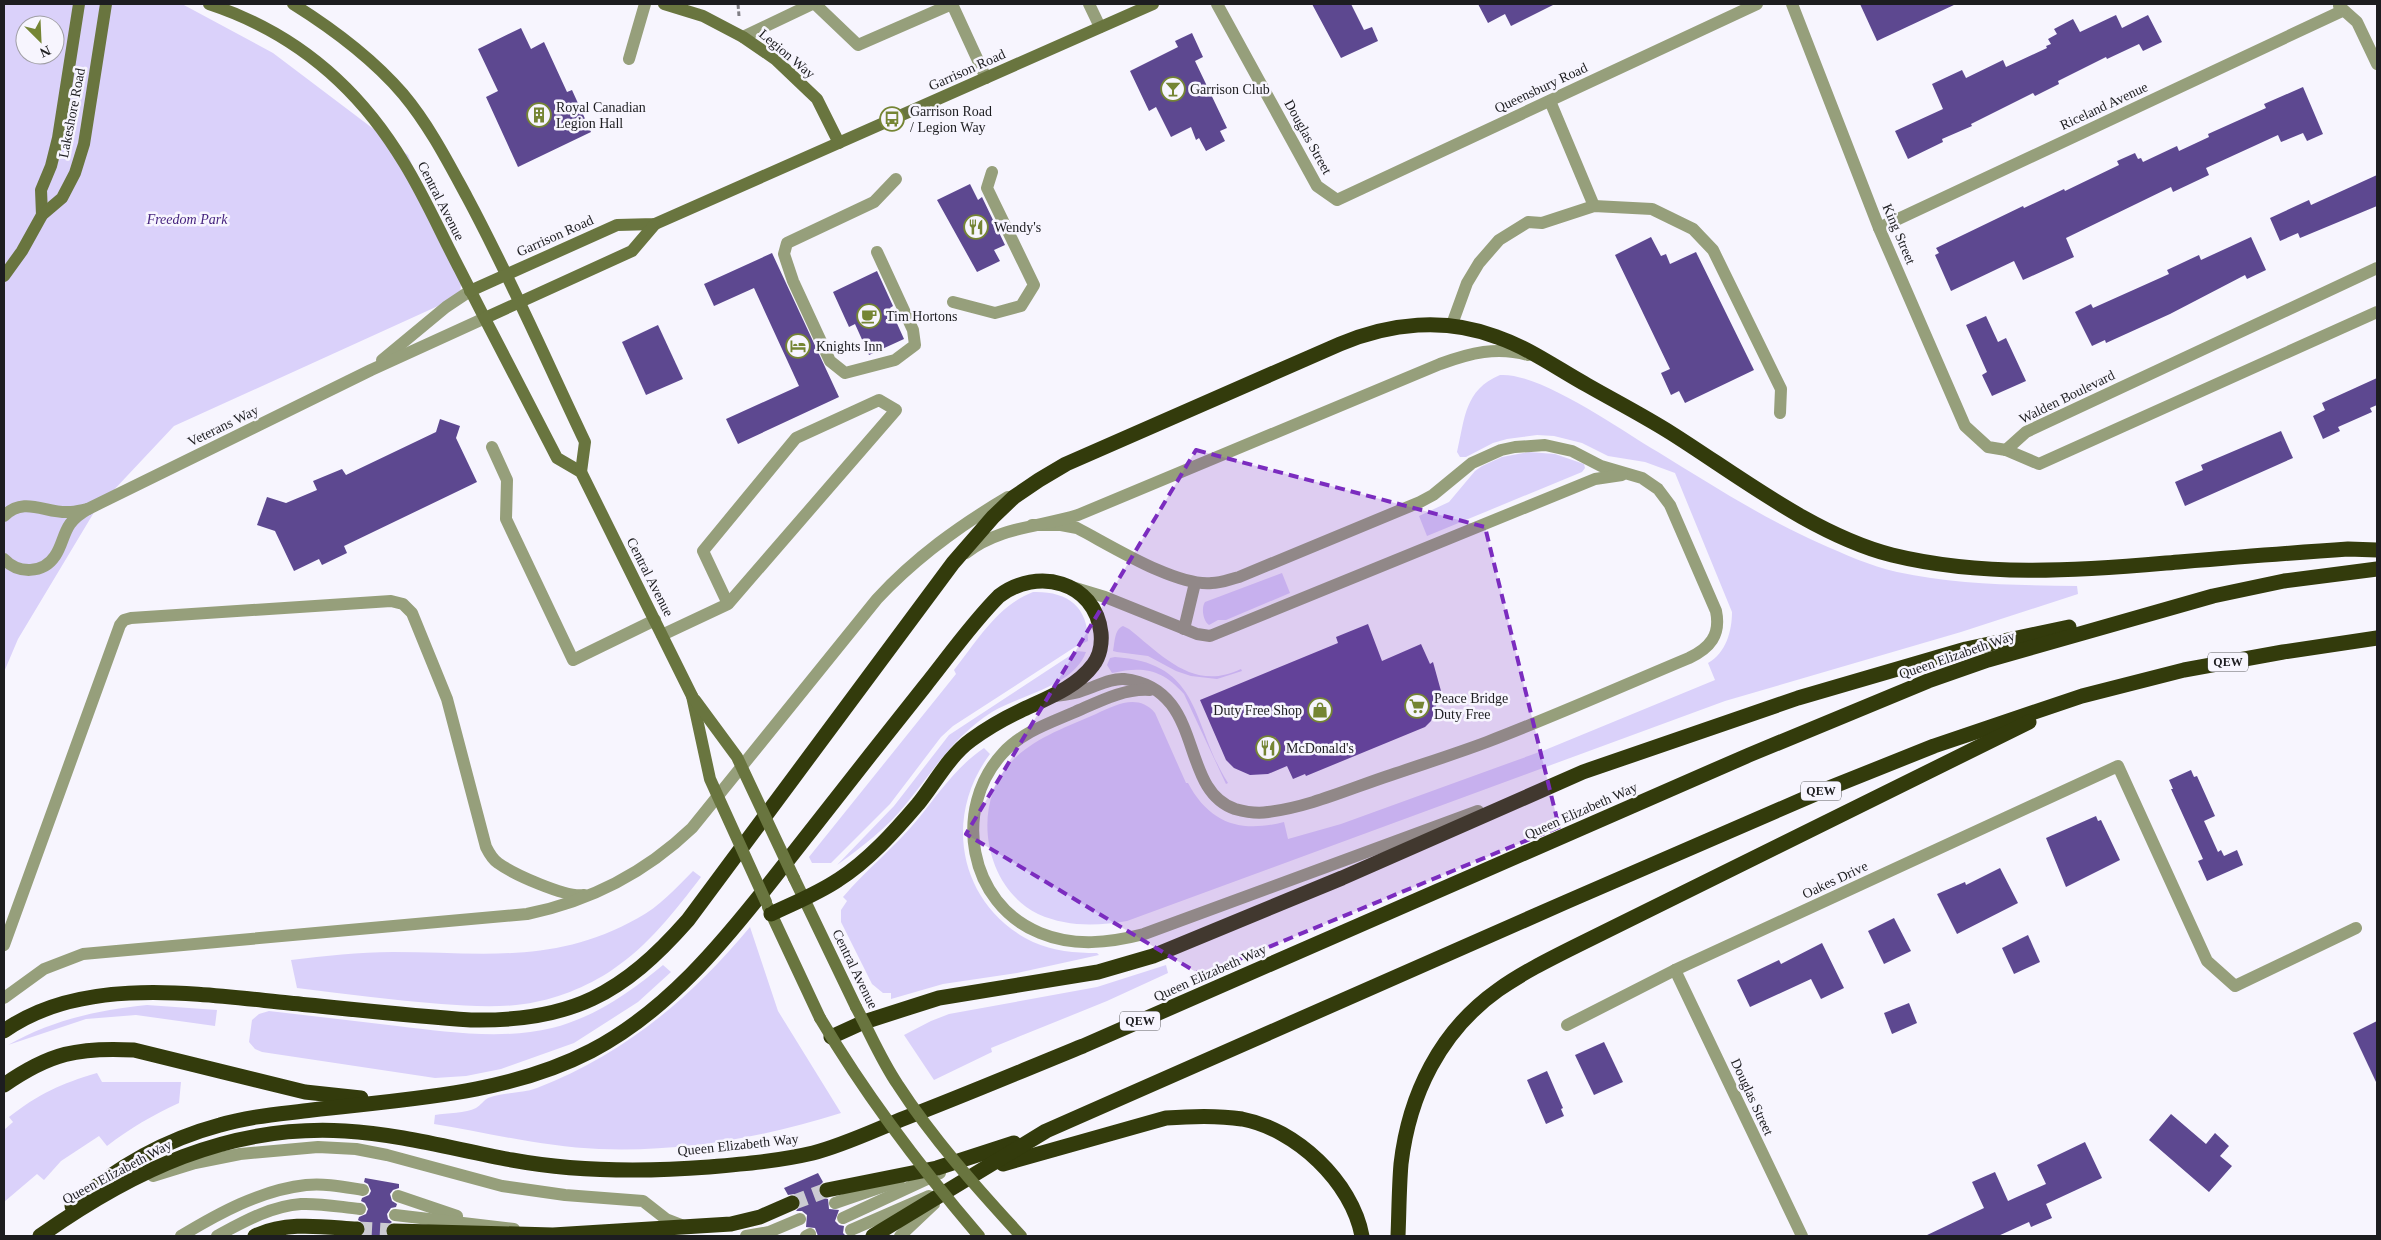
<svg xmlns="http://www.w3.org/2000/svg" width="2381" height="1240" viewBox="0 0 2381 1240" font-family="'Times New Roman',serif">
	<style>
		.green { fill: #dad1fa; fill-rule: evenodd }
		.building { fill: #5d4890 }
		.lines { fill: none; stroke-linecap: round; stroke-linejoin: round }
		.highway-tunnel { stroke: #cbcad2; stroke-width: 15; stroke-dasharray: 15 8; stroke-linecap: butt }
		.path { stroke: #807f85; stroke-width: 3; stroke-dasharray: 5 2.5; stroke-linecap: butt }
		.lane { stroke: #969f7b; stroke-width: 12 }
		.street { stroke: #969f7b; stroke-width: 12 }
		.secondary { stroke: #69753f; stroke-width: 12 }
		.highway { stroke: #333b0c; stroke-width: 15 }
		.secondary-bridge { stroke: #69753f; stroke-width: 12 }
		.marked { fill: #7b2cbf; fill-opacity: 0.2; stroke: #7b2cbf; stroke-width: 4; stroke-dasharray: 10 6; stroke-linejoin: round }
		.labels { text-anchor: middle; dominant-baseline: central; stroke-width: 5; stroke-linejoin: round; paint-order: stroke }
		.shield { fill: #f7f5fe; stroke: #5e5e63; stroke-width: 1 }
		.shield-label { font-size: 12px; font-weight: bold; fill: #1d1d20 }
		.street-label { font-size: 14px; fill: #1d1d20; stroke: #f7f5fe }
		.poi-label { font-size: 14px; fill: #1d1d20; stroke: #f7f5fe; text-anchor: start }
		.park-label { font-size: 14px; font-style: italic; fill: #46247f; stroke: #f7f5fe }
	</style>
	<rect width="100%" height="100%" fill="#f7f5fe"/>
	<g class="green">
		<path d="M4,4H182L273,53L408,155L461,284L460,296L174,426L96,509L18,639L4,672ZM25,25H55V55H25Z"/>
		<path d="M1500,375C1540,372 1622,431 1658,452C1710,484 1763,518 1819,543C1844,554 1870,566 1897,572C1956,585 2017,585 2077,586L2078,594L1961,632L1725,701L1127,921C1097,926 1067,927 1038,914C983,887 970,802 1013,760C1036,737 1067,727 1096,714C1116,705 1138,693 1155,713L1186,783H1188C1210,824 1241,833 1284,822L1288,839L1341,824L1545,750L1715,680L1708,663C1726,653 1732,631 1732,612L1675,473L1645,462L1608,456L1582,443L1554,436L1537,435L1507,439L1493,443L1466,457H1460L1457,452C1465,419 1464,390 1500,375Z"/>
		<polygon points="1529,452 1555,454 1584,464 1585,468 1582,472 1427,536 1419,516 1449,502 1475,471 1482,466 1502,457"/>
		<path d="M1282,573L1290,593L1226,620H1218L1209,625C1203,621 1201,608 1205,602Z"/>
		<path d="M1033,592C1067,591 1088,606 1088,641L1075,647L953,726L941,737L890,804L831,863H812L809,857L956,674L954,670C977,641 997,606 1033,592Z"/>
		<path d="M1123,626L1129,629C1163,656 1194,692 1241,669L1242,671L1217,679L1191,676L1176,671L1148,656L1117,652L1113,651C1115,642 1114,630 1123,626Z"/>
		<path d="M1077,651L1086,652C1074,686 1020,695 992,712C954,736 933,771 906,804C887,828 862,847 837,865L894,806L949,735Z"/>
		<path d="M1115,657C1203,663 1191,725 1228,783L1226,784L1184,694C1162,669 1143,666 1112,673L1107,665L1110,658Z"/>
		<path d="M984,748L990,754C942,818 959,906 1033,942C1053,951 1075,953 1097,953L1099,955L1017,973L943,984L891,999V993H883L872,984L841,922V910L847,901L843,897C866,870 895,847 918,819C939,793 956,767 984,748Z"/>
		<path d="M693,871L701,877C675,911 648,946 612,970C587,987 554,1000 524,1004C497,1008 468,1006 441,1004C392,1000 345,994 297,988L291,960C325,956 359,952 393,952C483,952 555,965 638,918C659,907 676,888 693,871Z"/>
		<path d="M750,927L778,1011L841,1113C760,1138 684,1152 599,1149C544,1147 489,1133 434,1124L435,1115C447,1113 466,1113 476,1108C481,1105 484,1100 488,1098C503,1092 521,1094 537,1088C623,1055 691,998 750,927Z"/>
		<path d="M663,965L671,972L638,1002L574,1043L501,1069L466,1076L435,1078L262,1052L255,1049L249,1042L252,1020L259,1014L269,1011C312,1016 355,1021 397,1026C447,1032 502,1040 552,1028C593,1018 631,992 663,965Z"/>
		<polygon points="1166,965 1168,973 1107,1001 991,1048 992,1052 934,1080 904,1035 931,1021 949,1014 1097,987"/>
		<path d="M147,1005L217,1010L215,1026L136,1015L86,1019L8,1045C52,1020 98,1010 147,1005Z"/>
		<path d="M97,1073L102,1082H181L179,1103C153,1115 130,1128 107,1146L99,1136L61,1161L44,1180L37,1174L4,1202V1130L13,1122L9,1117C40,1093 60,1084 97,1073Z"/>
	</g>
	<g class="building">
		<polygon points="1312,4 1351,4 1364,30 1372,27 1378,41 1341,58"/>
		<polygon points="1478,4 1555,4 1511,26 1505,14 1488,23"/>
		<polygon points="1860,4 1956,4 1877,41"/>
		<polygon points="2116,15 2122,28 2148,15 2162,42 2143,51 2139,44 2107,59 2106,57 2058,81 2059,84 2035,96 2033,93 1971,124 1972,126 1942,139 1943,142 1908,159 1895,131 1943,109 1932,84 1962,70 1966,78 2003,60 2006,67 2047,48 2046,46 2051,44 2048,39 2057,34 2054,29 2073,19 2080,32"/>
		<polygon points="521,28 531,49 544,42 567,92 572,90 591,132 518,167 486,97 498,91 478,49"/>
		<polygon points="1192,33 1203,57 1195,61 1227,128 1220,131 1225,141 1206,151 1199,138 1196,140 1191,127 1171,137 1156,107 1149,111 1130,71 1178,47 1175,41"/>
		<polygon points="2303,87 2323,134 2307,141 2303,133 2281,142 2278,135 2206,168 2209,175 2173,192 2171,187 2066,238 2074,257 2023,280 2014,261 1951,291 1935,255 1939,253 1936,248 2023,206 2024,208 2064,189 2065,191 2119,165 2117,161 2135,153 2138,159 2141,158 2143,162 2177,146 2179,151 2209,137 2208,134 2266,108 2264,104"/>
		<polygon points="2377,175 2377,206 2300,238 2298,233 2280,241 2270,218 2309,200 2311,205"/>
		<polygon points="970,184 978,200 982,197 1005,245 994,250 1000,261 977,272 937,200"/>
		<polygon points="1651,237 1661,256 1666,254 1670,264 1696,252 1754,370 1685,403 1679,391 1671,395 1661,373 1670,369 1615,255"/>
		<polygon points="2251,237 2266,270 2247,279 2245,275 2170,314 2106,343 2105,340 2092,346 2075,312 2091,304 2093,308 2169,274 2167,270 2199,255 2201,260"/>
		<polygon points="772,253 839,397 738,444 726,419 799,386 754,288 714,306 704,284"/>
		<polygon points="877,271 893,306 890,308 904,339 869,355 855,324 849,327 833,292"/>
		<polygon points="1986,316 1998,342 2006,338 2026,381 1992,396 1982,375 1987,372 1966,325"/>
		<polygon points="658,325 683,379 646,395 622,342"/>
		<polygon points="2377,378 2377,405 2370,408 2372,412 2338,427 2340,431 2323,439 2313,416 2325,410 2322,403"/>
		<polygon points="440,419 460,426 456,438 477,482 344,546 347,553 322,565 319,559 294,571 275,531 257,525 267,497 286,503 317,490 313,481 342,469 346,475 436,432"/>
		<polygon points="2281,431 2293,458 2185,506 2175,482 2203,470 2201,465"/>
		<polygon points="1368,624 1382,661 1421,644 1430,664 1433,662 1441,691 1431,721 1425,727 1306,776 1305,774 1293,779 1287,766 1268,774 1250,775 1234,768 1226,760 1200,700 1338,643 1336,637"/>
		<polygon points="2191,770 2194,777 2197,776 2215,816 2204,821 2218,852 2221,850 2224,856 2237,850 2243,865 2207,881 2198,861 2203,859 2171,789 2173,789 2169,780"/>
		<polygon points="2096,816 2098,821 2101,820 2120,860 2066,887 2046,838"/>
		<polygon points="2000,868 2018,903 1957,934 1937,894 1965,882 1966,885"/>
		<polygon points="1894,918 1911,951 1884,964 1868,931"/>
		<polygon points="2028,935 2040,962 2014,974 2002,948"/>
		<polygon points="1822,943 1844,988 1821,999 1811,979 1750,1007 1737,980 1779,960 1781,964"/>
		<polygon points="1909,1003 1917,1023 1892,1034 1884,1013"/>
		<polygon points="2377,1021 2377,1084 2353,1033"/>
		<polygon points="1604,1042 1623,1082 1594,1095 1575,1055"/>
		<polygon points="1547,1071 1563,1108 1561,1109 1564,1116 1546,1124 1527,1080"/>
		<polygon points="2171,1114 2206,1144 2215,1133 2229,1146 2220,1156 2232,1166 2209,1192 2149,1140"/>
		<polygon points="2085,1142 2102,1178 2046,1204 2052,1218 2031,1227 2029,1222 1998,1236 1925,1236 1984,1208 1972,1182 1995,1172 2008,1201 2046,1184 2037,1165"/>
		<polygon points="818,1173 823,1182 818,1187 818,1192 820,1197 828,1199 829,1209 839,1210 835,1221 839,1225 844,1226 843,1233 846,1236 818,1236 815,1228 806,1227 807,1215 802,1211 796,1211 801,1205 800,1199 794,1194 788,1195 784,1188"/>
		<polygon points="365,1178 399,1184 399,1188 393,1190 390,1194 392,1201 397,1204 396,1207 391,1208 387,1214 388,1219 392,1222 386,1227 386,1236 363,1236 366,1230 366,1225 358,1220 359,1217 366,1214 368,1209 365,1203 361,1201 362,1198 369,1195 371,1191 368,1184 364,1182"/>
	</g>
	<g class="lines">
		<g class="highway-tunnel">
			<polyline points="792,1203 827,1190"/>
			<polyline points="357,1229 394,1231"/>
		</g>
		<polyline class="path" points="738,4 739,16"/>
		<g class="lane">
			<polyline points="815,4 858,45 952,4"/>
			<polyline points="952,4 986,78"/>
			<polyline points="1089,4 1100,27"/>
			<polyline points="743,37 812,4"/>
			<polyline points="629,59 645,4"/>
			<polyline points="1550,101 1594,206"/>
			<polyline points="877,252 913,330 915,345 895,360 845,373 830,361 793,281 784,254 787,243 874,202 896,179"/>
			<polyline points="953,302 995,313 1021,306 1034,285 987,188 992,172"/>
			<polyline points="1451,327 1467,283 1479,263 1499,240 1528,222 1542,223 1594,206 1652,209 1693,229 1713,250 1781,389 1780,413"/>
			<polyline points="492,447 507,480 506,519 573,660 655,620"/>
			<path d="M1032,525H1061L1077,528C1110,545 1176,587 1212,583C1221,583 1230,579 1239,577L1420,502L1433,495L1472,463L1501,450L1515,447L1545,445L1572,451L1601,466L1642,478L1658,489L1670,505L1716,611C1721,635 1710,648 1689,658C1622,686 1555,716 1487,742C1455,754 1423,764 1391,775C1351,788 1310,807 1268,812C1257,814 1246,812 1235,809C1177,789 1207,689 1124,679C1111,678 1097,686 1084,690C1075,694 1065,695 1055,696"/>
			<path d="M966,553C999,527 1039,527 1078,515L1440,364C1470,353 1497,346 1528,355"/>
			<polyline points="1072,587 1105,597 1197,634 1210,636 1595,479 1622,475"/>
			<polyline points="1184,629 1195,583"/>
			<polyline points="662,635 728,604 896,410 879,400 796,438 703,551 728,604"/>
			<path d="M1150,690C1124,688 1098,702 1075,712C1050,723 1022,732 1003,753C952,808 968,904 1040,933C1074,947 1109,943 1144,934L1478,811"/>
			<path d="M4,945L120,625L124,620L131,618L391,601L403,604L412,613L447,699L486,847C489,853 492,859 498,863C513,874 566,898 584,895"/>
			<path d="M4,998L44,969L83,954L527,914C591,901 645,873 692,828L877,599C916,557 959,526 1008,497"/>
			<polyline points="153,1176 195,1163 240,1154 318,1147 356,1149 387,1155 502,1186 565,1195 643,1201 666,1219 684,1226"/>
			<polyline points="398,1196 457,1216"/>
			<polyline points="835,1203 899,1181"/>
			<polyline points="395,1215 514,1229"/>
			<polyline points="843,1218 940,1173"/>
			<polyline points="851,1230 929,1196"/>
			<path d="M181,1236C219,1213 261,1190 306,1185C325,1183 344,1187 363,1190"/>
			<path d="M217,1236C243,1222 271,1206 301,1204C320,1203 340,1207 360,1209"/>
			<polyline points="746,1236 769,1232 800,1219"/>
			<polyline points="806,1236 810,1234"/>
			<polyline points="900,1236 934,1204"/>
		</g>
		<g class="street">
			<polyline points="1217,4 1317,186 1337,200 1757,4"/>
			<polyline points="1792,4 1879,228 1965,426 1988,447 2006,450 2039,464 2377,312"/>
			<polyline points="2339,6 2357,22 2377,64"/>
			<polyline points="1879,228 2342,11"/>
			<polyline points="382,360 446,307 470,291"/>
			<polyline points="2006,450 2026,432 2377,268"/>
			<polyline points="88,509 371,370 485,318"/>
			<path d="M4,516C24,496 45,513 68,512C75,512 82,510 88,509C81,513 75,517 70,524C63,534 62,546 55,556C43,574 18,574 4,559"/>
			<polyline points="1675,970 1802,1236"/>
			<polyline points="1567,1025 1675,970 2118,766 2207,961 2235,986 2356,928"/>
		</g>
		<g class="secondary">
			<path d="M209,4C294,32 358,86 404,163C425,197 441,234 460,270C492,333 525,396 557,458L581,472L692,696"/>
			<path d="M293,4C333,29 372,58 403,94C429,125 448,162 467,197C510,277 546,360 585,442L581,472"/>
			<polyline points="664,4 703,16 743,37 775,59 817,99 839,143"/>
			<polyline points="42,215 41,190 51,166 58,138 79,4"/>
			<polyline points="4,276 22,251 42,215 62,198 75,173 84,144 106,4"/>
			<polyline points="470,291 617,225 655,224 1153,4"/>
			<polyline points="485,318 632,251 655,224"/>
			<polyline points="794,878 856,1007"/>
			<polyline points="768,907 820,1018"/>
		</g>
		<g class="highway">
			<path d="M4,1031C82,975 200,994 289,1003C350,1009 411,1016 471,1020C571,1022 623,994 688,920L953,563L993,517L1014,497L1039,480L1066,464L1340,344C1390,323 1445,317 1497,337C1529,348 1558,369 1587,385C1615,401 1644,416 1671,433C1739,476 1814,535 1892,555C1982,577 2075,571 2166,563C2227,558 2287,553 2348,549L2377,550"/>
			<polyline points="831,1037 864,1022 939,998 1098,972 1153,956 1342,878 1583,772 1798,698 1966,649 2069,627"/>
			<path d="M4,1085C50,1053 78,1047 134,1050L305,1092L361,1098"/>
			<path d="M1003,1164L1166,1118C1192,1116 1217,1115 1242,1119C1296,1129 1352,1182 1362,1236"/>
			<polyline points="827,1190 937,1168 1014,1143"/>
			<path d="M72,1206C115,1168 164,1140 220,1125C250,1116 281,1114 312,1110C406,1099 506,1095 591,1051C666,1012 722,944 773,879C823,815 874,750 925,686C949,656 972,623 999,596C1037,567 1095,581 1101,633C1102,643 1100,656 1093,665C1076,688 1045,699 1020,711C1003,719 986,729 971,740C949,756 935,783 918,804C895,831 868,861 838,880C817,894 794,903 771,914"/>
			<polyline points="394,1231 553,1235 731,1224 760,1217 792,1203"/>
			<path d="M40,1236C132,1171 229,1124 345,1131C401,1134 457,1150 512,1160C577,1172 644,1172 709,1167C744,1164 779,1161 813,1153C844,1145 875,1130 905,1118C965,1095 1024,1070 1083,1046L1749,755L1928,681L1988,660L2213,596L2284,581L2377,569"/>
			<path d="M255,1236C287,1221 323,1227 357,1229"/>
			<polyline points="873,1236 1046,1131 1566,902 1829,788 1934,746 2082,696 2184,670 2283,652 2377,638"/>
			<path d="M1398,1236C1399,1212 1399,1188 1401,1164C1409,1095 1440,1031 1498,990C1522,973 1548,960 1574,947L2029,722"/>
		</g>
		<g class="secondary-bridge">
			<polyline points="692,696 710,779 766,902"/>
			<polyline points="695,700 737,757 794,878"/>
			<path d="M856,1007C870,1033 881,1060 898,1085C933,1139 977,1188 1021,1236"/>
			<path d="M820,1018C866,1096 920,1167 979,1236"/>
		</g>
	</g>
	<path class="marked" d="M1196,450L1485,527L1559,827L1201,975L966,834Z"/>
	<defs>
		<g id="bar-ring" transform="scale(1.25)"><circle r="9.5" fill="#f7f5fe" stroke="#758534" stroke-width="1.5"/><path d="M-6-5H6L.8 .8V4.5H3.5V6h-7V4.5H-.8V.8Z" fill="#758534"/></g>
		<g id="building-ring" transform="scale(1.25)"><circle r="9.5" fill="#f7f5fe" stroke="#758534" stroke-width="1.5"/><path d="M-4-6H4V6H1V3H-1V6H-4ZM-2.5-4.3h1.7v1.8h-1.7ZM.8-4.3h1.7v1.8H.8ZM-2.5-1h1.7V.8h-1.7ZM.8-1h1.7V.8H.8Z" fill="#758534"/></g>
		<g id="bus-ring" transform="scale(1.25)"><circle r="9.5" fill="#f7f5fe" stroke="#758534" stroke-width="1.5"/><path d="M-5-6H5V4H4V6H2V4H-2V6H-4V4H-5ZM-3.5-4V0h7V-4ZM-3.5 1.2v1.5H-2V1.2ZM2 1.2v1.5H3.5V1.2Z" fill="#758534"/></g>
		<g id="restaurant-ring" transform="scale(1.25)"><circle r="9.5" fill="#f7f5fe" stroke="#758534" stroke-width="1.5"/><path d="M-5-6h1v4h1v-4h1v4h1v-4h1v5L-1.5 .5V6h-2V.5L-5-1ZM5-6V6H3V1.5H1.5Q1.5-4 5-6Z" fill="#758534"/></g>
		<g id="cafe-ring" transform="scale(1.25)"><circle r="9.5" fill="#f7f5fe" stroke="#758534" stroke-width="1.5"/><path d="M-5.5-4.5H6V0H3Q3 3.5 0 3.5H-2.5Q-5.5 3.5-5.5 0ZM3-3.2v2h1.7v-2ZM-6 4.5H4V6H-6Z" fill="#758534"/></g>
		<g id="hotel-ring" transform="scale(1.25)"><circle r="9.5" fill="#f7f5fe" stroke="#758534" stroke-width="1.5"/><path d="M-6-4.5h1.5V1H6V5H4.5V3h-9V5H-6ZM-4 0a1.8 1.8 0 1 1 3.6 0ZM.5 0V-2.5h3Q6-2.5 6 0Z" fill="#758534"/></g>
		<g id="supermarket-ring" transform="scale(1.25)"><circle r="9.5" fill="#f7f5fe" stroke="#758534" stroke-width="1.5"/><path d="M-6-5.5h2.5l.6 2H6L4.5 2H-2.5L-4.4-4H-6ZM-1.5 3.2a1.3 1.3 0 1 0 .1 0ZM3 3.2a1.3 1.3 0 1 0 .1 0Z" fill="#758534"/></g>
		<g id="shop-ring" transform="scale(1.25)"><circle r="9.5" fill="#f7f5fe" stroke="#758534" stroke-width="1.5"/><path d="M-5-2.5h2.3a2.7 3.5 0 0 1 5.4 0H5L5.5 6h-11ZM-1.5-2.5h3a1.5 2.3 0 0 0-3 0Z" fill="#758534"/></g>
	</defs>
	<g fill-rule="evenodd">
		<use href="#bar-ring" x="1173" y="89"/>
		<use href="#building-ring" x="539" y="115"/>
		<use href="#bus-ring" x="892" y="119"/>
		<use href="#restaurant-ring" x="976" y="227"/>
		<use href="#cafe-ring" x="869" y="316"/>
		<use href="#hotel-ring" x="798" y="346"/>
		<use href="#supermarket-ring" x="1417" y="706"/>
		<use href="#shop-ring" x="1320" y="710"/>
		<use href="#restaurant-ring" x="1268" y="748"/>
	</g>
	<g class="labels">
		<g class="shield">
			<rect x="2208" y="652.5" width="40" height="19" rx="4"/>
			<rect x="1801" y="781.5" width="40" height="19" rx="4"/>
			<rect x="1120" y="1011.5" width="40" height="19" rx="4"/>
		</g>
		<g class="shield-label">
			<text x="2228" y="662">QEW</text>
			<text x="1821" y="791">QEW</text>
			<text x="1140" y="1021">QEW</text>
		</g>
		<g class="street-label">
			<text transform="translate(787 54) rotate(40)">Legion Way</text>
			<text transform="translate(967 70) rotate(-24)">Garrison Road</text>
			<text transform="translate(1541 88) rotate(-25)">Queensbury Road</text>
			<text transform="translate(2104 106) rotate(-25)">Riceland Avenue</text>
			<text transform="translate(72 113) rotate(-79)">Lakeshore Road</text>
			<text transform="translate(1308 137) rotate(61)">Douglas Street</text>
			<text transform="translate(441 201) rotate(63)">Central Avenue</text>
			<text transform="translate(1899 234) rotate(67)">King Street</text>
			<text transform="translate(555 236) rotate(-24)">Garrison Road</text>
			<text transform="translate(2067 397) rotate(-26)">Walden Boulevard</text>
			<text transform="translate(223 426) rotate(-26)">Veterans Way</text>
			<text transform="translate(650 577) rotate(63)">Central Avenue</text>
			<text transform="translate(1957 655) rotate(-19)">Queen Elizabeth Way</text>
			<text transform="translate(1581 811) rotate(-24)">Queen Elizabeth Way</text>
			<text transform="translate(1835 880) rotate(-25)">Oakes Drive</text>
			<text transform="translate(855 969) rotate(64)">Central Avenue</text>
			<text transform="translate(1210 973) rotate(-24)">Queen Elizabeth Way</text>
			<text transform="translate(1752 1097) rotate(65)">Douglas Street</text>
			<text transform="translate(738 1145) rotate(-6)">Queen Elizabeth Way</text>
			<text transform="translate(117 1172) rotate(-28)">Queen Elizabeth Way</text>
		</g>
		<g class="poi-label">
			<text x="1190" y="89">Garrison Club</text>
			<text x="556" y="107">Royal Canadian<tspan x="556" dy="16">Legion Hall</tspan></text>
			<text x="910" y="111">Garrison Road<tspan x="910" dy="16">/ Legion Way</tspan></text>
			<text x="994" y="227">Wendy's</text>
			<text x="886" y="316">Tim Hortons</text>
			<text x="816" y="346">Knights Inn</text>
			<text x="1434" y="698">Peace Bridge<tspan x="1434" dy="16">Duty Free</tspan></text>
			<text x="1302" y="710" text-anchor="end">Duty Free Shop</text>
			<text x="1286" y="748">McDonald's</text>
		</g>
		<g class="park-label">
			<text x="187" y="219">Freedom Park</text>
		</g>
	</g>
	<rect width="2381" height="1240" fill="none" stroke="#1d1d20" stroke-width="10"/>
	<g transform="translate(40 40) rotate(156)"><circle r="24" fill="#f7f5fe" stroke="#a09fa5"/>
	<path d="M0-4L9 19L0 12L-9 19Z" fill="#758534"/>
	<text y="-8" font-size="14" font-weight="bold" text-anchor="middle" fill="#1d1d20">N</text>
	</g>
</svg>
